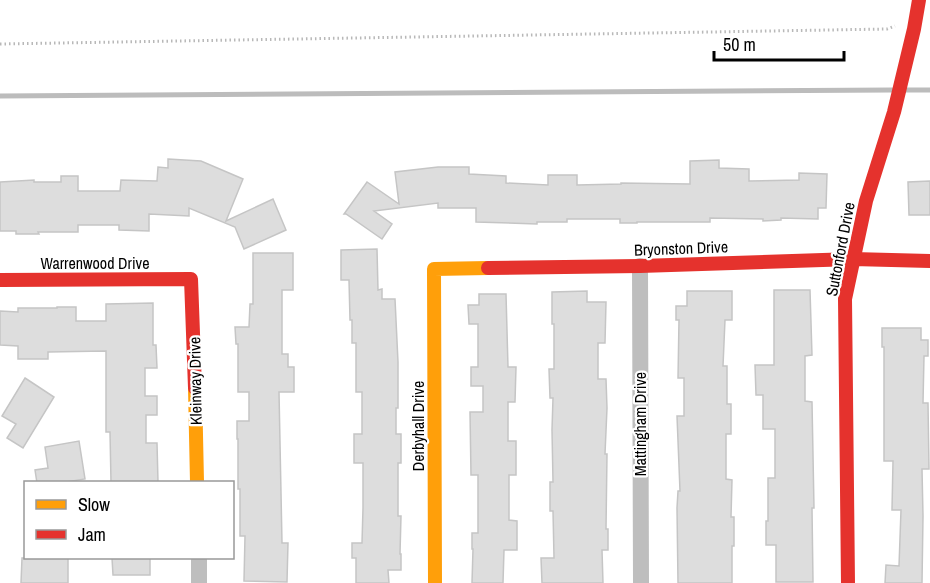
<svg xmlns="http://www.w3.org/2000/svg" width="930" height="583" viewBox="0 0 930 583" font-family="'Archivo Narrow',sans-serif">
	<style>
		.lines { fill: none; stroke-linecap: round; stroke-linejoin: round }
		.stream { stroke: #bcbcbc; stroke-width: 5 }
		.building { fill: #ddd; stroke: #c5c5c5; stroke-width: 1.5 }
		.path { stroke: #b8b8b8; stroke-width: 3; stroke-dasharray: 1.5 3; stroke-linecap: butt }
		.street { stroke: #bebebe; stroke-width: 16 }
		.slow { stroke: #ff9f0a; stroke-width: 14 }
		.jam { stroke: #e5322d; stroke-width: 14 }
		.labels { text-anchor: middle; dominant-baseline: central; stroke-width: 4.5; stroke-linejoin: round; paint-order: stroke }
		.street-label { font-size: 16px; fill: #000; stroke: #fff }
	</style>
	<rect width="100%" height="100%" fill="#fff"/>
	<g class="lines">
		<g class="stream">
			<polyline points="905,90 930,90"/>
			<polyline points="0,96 892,90"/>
		</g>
	</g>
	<g class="building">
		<polygon points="168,159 201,161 243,179 226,221 273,199 286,230 244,249 235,227 189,208 189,216 149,214 149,231 119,230 119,225 78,225 78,232 38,232 39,234 16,234 16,231 0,231 0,182 34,180 34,182 61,182 61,176 78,176 78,191 120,191 121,180 157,181 158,167 168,168"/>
		<polygon points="719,160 719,168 749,169 749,181 799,180 799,173 827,174 826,208 818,208 818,219 781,218 781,220 763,221 763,219 710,218 710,222 637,222 637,223 620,223 620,219 567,219 567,222 537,222 537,224 476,222 476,208 438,208 438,203 374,211 392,224 382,239 346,214 344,214 367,182 399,204 395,172 438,167 469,167 469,174 506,176 506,183 548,185 548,175 577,175 577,185 621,184 621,183 690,184 690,161"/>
		<polygon points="930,181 930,215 909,215 908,182"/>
		<polygon points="377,249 378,290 382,289 382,299 395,299 398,362 398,408 396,408 396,434 401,434 401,463 398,463 398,516 401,516 400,554 401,554 401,570 388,570 389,583 356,583 356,558 352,558 352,543 362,543 363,508 363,463 354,463 354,434 362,434 362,392 356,392 356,343 352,343 352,320 350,320 349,280 341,280 341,250"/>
		<polygon points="253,253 293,253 293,290 282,290 282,354 288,354 288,367 294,367 294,392 279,392 282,543 288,543 287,582 244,581 245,536 240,536 240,489 238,489 238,439 237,439 237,421 249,421 249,392 238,392 238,344 236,344 235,327 249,327 250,304 253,304"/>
		<polygon points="774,290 810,290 812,355 805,356 805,401 812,402 814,508 812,508 813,582 776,582 776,545 766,545 766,521 768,521 768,478 775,478 775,429 763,429 763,395 756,395 755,365 774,365"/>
		<polygon points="587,291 587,302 606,302 605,343 598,343 598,379 606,379 607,408 605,454 607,454 606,529 608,529 608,550 602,550 603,583 542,583 541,558 554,558 553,511 550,511 550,482 553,482 552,430 553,398 550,398 549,369 554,369 554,324 552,324 552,292"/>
		<polygon points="687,291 732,291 732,320 725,320 723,366 727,366 727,404 731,404 731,434 726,434 726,479 732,480 731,517 734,517 734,546 732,546 732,583 678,583 677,508 678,491 680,491 677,416 684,416 684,378 678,378 679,320 676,320 676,306 687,306"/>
		<polygon points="479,294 506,294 508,367 516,367 515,402 508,402 508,441 516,441 516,475 509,475 509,520 517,521 517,550 504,550 503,583 472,583 473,549 472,549 472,533 478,533 478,475 471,475 470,412 483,412 483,386 471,386 471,367 478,367 478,324 469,324 468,305 479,305"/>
		<polygon points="153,303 153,345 156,345 157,368 145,368 145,396 157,396 157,415 146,415 146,443 157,443 158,482 111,482 110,432 106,432 106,351 48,352 48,359 18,359 18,346 0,345 0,311 18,312 18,308 57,308 57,307 76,307 76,321 106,321 106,304"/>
		<polygon points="882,328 921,328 921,340 928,340 928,356 924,356 923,403 928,403 929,469 922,469 923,516 922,583 885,583 886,565 899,566 901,510 892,510 893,461 884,461 884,347 882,347"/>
		<polygon points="25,378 54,397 23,448 7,438 16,424 2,416"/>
		<polygon points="79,441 85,479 60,483 37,483 35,470 48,468 45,447"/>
		<polygon points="22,558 68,558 68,583 21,583"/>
		<polygon points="112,558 150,558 150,575 113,575"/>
	</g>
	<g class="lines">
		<polyline class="path" points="0,44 887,29 895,26"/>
		<g class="street">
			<polyline points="640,266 641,583"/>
			<polyline points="199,558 199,583"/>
		</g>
		<g class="slow">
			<polyline points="195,388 197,482"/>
			<polyline points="435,583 434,269 488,268"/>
		</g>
		<g class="jam">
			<polyline points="488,268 640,266 853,259 930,261"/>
			<polyline points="0,280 191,279 195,388"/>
			<polyline points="848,583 845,299 866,201 894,112 914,29 919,0"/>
		</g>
	</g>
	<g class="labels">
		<g class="street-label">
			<text transform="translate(681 248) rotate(-2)">Bryonston Drive</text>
			<text transform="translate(840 249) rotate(-79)">Suttonford Drive</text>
			<text x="95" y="263">Warrenwood Drive</text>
			<text transform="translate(195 381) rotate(-91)">Kleinway Drive</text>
			<text transform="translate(640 424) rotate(-90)">Mattingham Drive</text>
			<text transform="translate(418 426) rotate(-90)">Derbyhall Drive</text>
		</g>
	</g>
	<rect x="24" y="481" width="210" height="78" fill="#ffffff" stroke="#999999" stroke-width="1.5"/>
	<rect x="36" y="500" width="30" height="9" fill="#ff9f0a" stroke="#999999" stroke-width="1.5"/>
	<text x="78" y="511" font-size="18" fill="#000000">Slow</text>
	<rect x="36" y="530" width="30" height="9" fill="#e5322d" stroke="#999999" stroke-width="1.5"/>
	<text x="78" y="541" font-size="18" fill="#000000">Jam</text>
	<path d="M714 51v9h130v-9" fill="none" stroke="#000000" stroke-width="3"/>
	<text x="723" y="51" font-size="18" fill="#000000" stroke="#ffffff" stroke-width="4.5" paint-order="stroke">50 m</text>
</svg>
